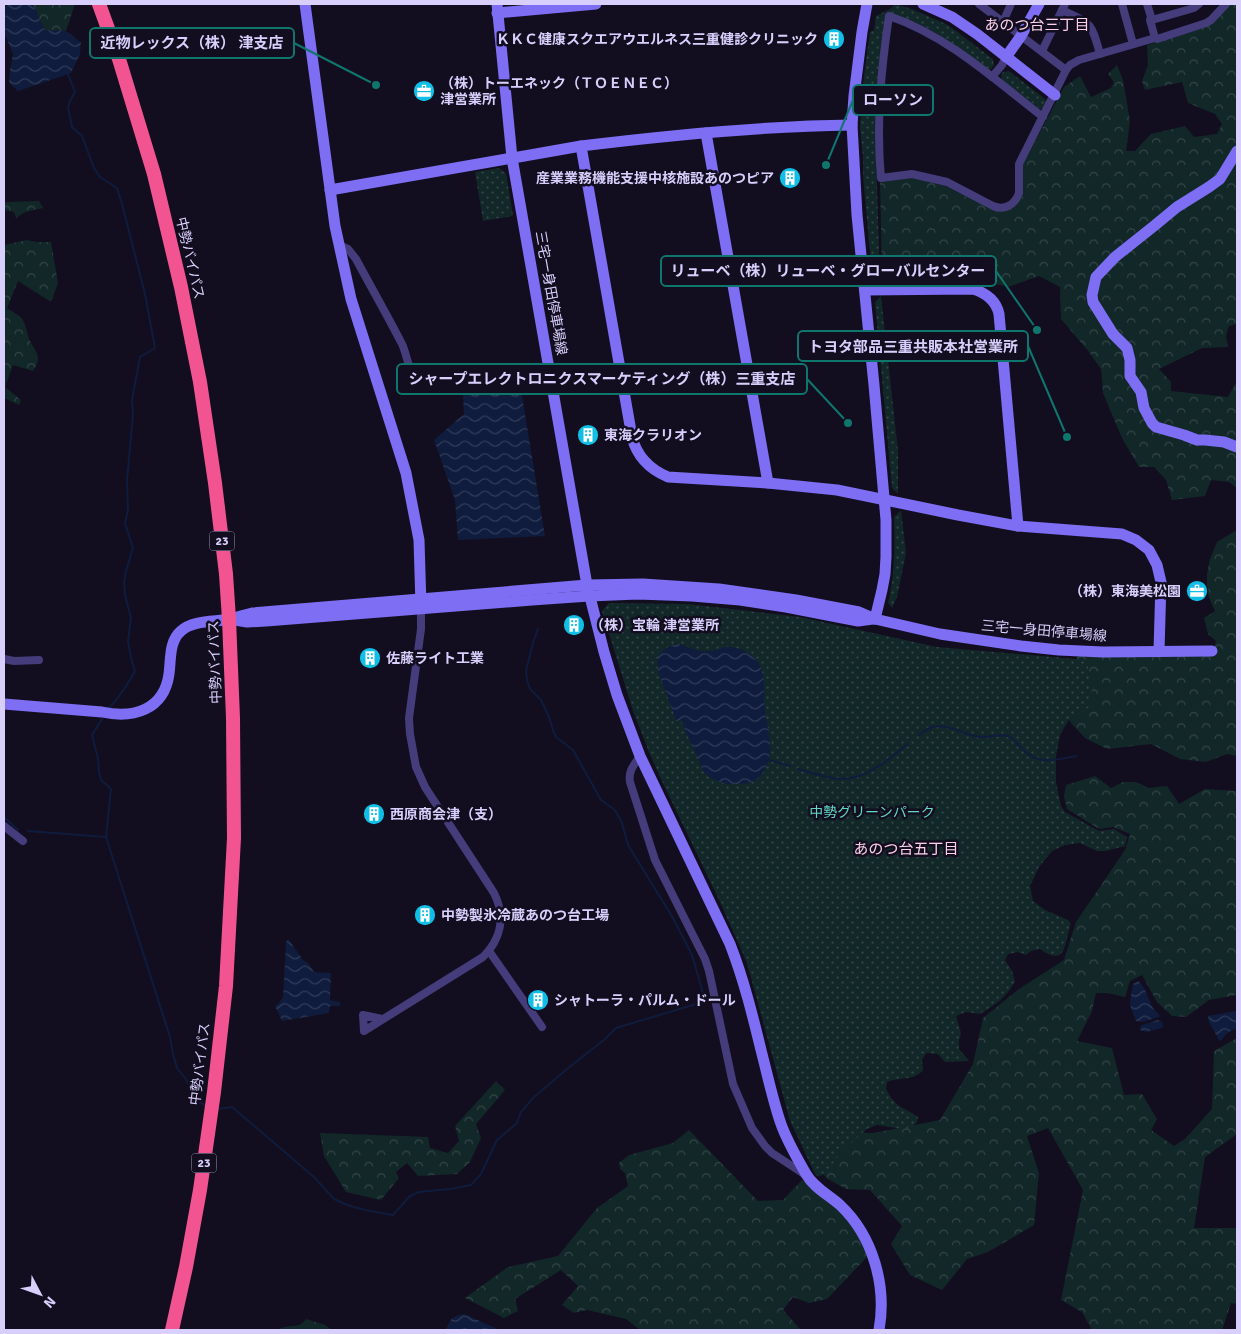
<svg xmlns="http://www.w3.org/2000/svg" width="1241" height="1334" viewBox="0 0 1241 1334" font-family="Signika,'Noto Sans JP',sans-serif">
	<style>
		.forest { fill: url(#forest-crowns) }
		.park { fill: url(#park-dots) }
		.water { fill: url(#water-waves) }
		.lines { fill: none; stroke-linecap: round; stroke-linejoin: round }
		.stream { stroke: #0f1c3d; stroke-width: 2 }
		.street { stroke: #443c7b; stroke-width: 8 }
		.secondary { stroke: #7d6ef4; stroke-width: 11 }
		.highway { stroke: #f25492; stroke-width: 14 }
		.labels { text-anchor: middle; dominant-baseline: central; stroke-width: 5; stroke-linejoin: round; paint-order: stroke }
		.shield { fill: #120e1f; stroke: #9d95ba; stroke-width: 1 }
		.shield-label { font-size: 12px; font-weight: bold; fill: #d8cffc }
		.poi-label { font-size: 14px; font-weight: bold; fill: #d8cffc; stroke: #120e1f; text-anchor: start }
		.street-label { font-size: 14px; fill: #d8cffc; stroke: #120e1f }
		.park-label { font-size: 14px; fill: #61d6c3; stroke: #120e1f }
		.neighbourhood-label { font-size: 15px; fill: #fcd1e9; stroke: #120e1f }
		.leader { fill: none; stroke: #0f766e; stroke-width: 2 }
		.callout-dot { fill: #0f766e; stroke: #120e1f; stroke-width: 2 }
		.callout { fill: #120e1f; stroke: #0f766e; stroke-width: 2 }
		.callout-label { font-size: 15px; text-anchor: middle; font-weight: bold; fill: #d8cffc }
	</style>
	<defs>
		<pattern id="forest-crowns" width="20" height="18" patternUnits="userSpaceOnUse" patternTransform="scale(1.25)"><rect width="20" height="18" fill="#122728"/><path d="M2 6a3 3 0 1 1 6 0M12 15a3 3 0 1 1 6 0" fill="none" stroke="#344548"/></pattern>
		<pattern id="park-dots" width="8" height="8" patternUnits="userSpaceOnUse" patternTransform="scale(1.25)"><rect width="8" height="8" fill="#122728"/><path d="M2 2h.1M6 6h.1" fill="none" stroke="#344548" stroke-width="1.8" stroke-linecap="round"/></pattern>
		<pattern id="water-waves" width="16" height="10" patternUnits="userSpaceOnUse" patternTransform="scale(1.25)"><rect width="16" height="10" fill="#0f1c3d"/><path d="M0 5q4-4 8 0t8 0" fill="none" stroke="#313c5a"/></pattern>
	</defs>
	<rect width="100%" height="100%" fill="#120e1f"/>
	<g class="forest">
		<path d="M31,4H75L66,31L45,30C40,23 37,8 31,4Z"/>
		<polygon points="1229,4 1237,4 1237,324 1229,326 1226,336 1228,347 1202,348 1159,369 1171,382 1171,391 1228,397 1237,381 1237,488 1229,482 1211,480 1205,496 1172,500 1166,480 1154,467 1139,467 1122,438 1103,393 1101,369 1089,352 1061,319 1060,287 1039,276 1008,287 995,284 983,279 919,274 882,275 880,181 911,177 945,186 993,210 1004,211 1013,208 1021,198 1023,192 1023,164 1064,87 1080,76 1091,97 1111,88 1114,82 1108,74 1117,65 1123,80 1130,121 1126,151 1135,151 1151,134 1185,126 1194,137 1217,134 1222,124 1215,114 1188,103 1182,82 1145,90 1142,81 1148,65 1147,45 1203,27"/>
		<polygon points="39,201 43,208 25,212 16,218 14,212 4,210 4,202"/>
		<path d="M27,240L37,242H51L58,283L51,302L18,281L7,308C12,312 20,315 23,320C26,326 27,333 29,339C36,353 43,356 33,371L13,365L5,387L21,400L19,405L4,398V245Z"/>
		<polygon points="1237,530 1237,756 1227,754 1206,762 1180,759 1151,744 1107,749 1085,738 1071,723 1065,709 1083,692 1076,654 1212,653 1216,641 1208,634 1204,618 1215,611 1207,593 1207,574 1210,559 1217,542"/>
		<polygon points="1095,776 1111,788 1123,782 1136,782 1149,788 1167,786 1179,804 1205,789 1237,791 1237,995 1209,1000 1186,1017 1172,1016 1157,1002 1142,975 1130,981 1125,997 1107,993 1096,993 1092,1011 1077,1041 1112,1048 1124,1095 1142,1094 1157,1119 1151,1130 1174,1146 1185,1139 1212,1109 1214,1051 1237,1038 1237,1134 1205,1157 1194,1228 1237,1228 1237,1304 1231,1303 1222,1330 1092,1330 1082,1312 1061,1300 1083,1190 1048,1128 1027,1136 1039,1173 1034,1225 988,1252 967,1259 942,1290 910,1275 891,1244 902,1226 870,1190 846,1189 826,1178 797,1126 842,1132 873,1133 940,1120 973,1064 983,1018 1019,989 1064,960 1076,922 1125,850 1130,834 1113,827 1099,829 1067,809 1064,796 1066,785"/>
		<polygon points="496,1081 505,1090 476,1124 481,1138 470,1162 457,1174 418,1176 407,1163 396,1172 399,1178 381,1200 346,1192 324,1156 320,1133 428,1137 430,1148 448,1153 459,1141 455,1126"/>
		<polygon points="689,1130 758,1201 783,1200 802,1180 836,1202 853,1225 868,1256 827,1299 809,1303 793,1297 783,1310 801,1330 640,1330 626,1319 587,1310 574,1313 562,1305 578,1286 561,1270 515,1299 518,1311 504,1318 465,1298 508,1267 558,1256 597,1208 628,1186 625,1173 620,1169 619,1163 629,1155 673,1143"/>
		<path d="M306,1319L325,1325L332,1330H278C288,1323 299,1330 306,1319Z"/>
	</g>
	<g class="park">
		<path d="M895,4L912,9L948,25L993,59L994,65L991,69L988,70C955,45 927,23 887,13L875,122L880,281L872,275L863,175V157L860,127L864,76L870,32L874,30L876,16L890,9Z"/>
		<polygon points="1009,71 1045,99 1047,103 1045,108 1040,109 1002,81 1001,75 1003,72"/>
		<polygon points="499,168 506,173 513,216 483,221 475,172"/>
		<polygon points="881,296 898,451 898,494 892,488 875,302"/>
		<path d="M901,510L906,553L897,597L892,608L888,603C895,574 895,547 894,517Z"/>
		<path d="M609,603L688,604L800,617L937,647L1087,660L1092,691L1089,707L1068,721L1060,735L1056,756V782L1061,806L1065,812L1099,831L1114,829L1127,837L1125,846L1105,851H1097L1080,843L1065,845L1052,851L1039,867L1030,886L1033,901L1045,910L1068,920L1071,924C1064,941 1068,969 1040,949L1031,951L1026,955L1018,952L1008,954L1005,960L1012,971L1015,981C1007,997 995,1005 980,1014L966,1012L956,1016L961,1033L959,1040V1049L969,1061L945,1062L938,1054L926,1053L922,1060L923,1070C914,1081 899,1077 887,1082L886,1089C888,1092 890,1097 893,1100C899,1108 910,1111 918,1117L917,1122L913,1126L903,1129L877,1125L867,1129L842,1151L825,1174L819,1176H816L790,1121L747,963L720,902L660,777L649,752L633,711L602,611Z"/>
	</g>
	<g class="water">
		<path d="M4,4H31C37,8 40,23 45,30C65,31 66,28 81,43L80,54L71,73L18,91L9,83L10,70L13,54L6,37L4,36Z"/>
		<polygon points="517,365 545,536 458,540 455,500 434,440 464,414 463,395 457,377"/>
		<path d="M679,644C689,647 698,652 708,651C714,651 718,649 723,648C732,645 745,650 752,656C769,671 762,690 765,710C766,721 770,733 770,744C771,757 766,774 754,781C748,784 741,784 735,784C725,785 711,780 704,772C701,769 700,762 698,758C692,745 686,733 681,720L676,721C673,711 669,701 665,690C657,670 649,649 679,644Z"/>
		<polygon points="287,940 289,940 303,960 309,964 314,972 331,973 330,1000 340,1002 340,1006 330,1006 329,1013 282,1021 275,1006 279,1003 283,997 286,943"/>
		<path d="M1138,981C1146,987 1146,994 1150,1002C1152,1008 1156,1011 1160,1016L1159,1017L1142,1022L1136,1021L1131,1008L1130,1002L1133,984Z"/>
		<path d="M1236,1011H1237V1029C1231,1029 1224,1035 1221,1041L1219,1040L1209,1022L1208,1016Z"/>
		<polygon points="1158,1020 1161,1021 1163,1024 1162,1028 1146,1032 1140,1030 1140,1028 1142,1025"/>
		<path d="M464,1314L500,1330H446C451,1318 451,1317 464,1314Z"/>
	</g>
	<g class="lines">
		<g class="stream">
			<path d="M68,74L75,92L69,103L68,107L72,127L82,136L94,168L100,177L117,188L122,204L145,294L155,348L140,357L132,400L133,415L127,480L128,510L125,523L133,548L126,571L124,583L125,595L131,618L128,641L131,658L135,671C131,679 116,702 109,708"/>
			<polyline points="104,716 92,735 98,759 99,772 101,780 111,789 106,837 170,1037 173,1054 177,1068 185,1078 200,1102 206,1106"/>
			<path d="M919,735C923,732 927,729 932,727C950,723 964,736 981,737C989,738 1000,733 1008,736C1014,739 1018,745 1022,749C1040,766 1054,760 1076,756"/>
			<polyline points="766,759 790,766"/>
			<path d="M798,769C809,772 821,776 832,778C863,784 886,761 908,744"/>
			<polyline points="4,817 18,830"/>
			<polyline points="28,831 106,837"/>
			<polyline points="217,1109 232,1107 314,1177 334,1199 347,1205 365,1210 393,1215 410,1196 419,1192 450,1189 471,1185 481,1174 497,1140 517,1123 521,1112 534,1097 567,1069 605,1039 616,1028 703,1002 701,996 703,993 692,955 673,918 628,845 622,823 615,810 601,800 573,750 556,737 553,730 549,717 541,700 530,689 527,680 526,671 533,643 538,629"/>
		</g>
		<g class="street">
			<polyline points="979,4 1066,70"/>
			<polyline points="1122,4 1133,44"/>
			<polyline points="1147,4 1152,20 1150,20 1155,38"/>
			<path d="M1062,10C1092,24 1091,22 1100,54"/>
			<polyline points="1152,20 1194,8 1199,4"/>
			<polyline points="1003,22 1011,4"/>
			<polyline points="1042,51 1065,4"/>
			<polyline points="992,77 1002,65 1006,57"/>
			<path d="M1043,117C995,80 948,36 889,16C881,70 876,123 881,178L912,174L947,182L993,206C1004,211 1015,205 1019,193V164L1066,70L1070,65L1079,60L1155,38L1157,39L1206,23L1211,20L1226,4"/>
			<path d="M339,245L348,249L356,259C371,287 387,315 402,344C407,354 407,368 415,376C427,389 455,358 464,388"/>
			<polyline points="4,659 14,661 39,660"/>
			<path d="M640,756C634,765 628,771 630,782L655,860L705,959L709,971L733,1084L752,1128L765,1146L772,1153L804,1174"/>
			<polyline points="4,826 23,841"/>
			<polyline points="489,951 542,1027"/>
			<path d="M382,1019L363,1015L364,1031L483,957C501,939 506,917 494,893L425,787L416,767L410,734L409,718L421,629V608"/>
		</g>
		<g class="secondary">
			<polyline points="305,4 335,226 351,299 406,473 419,540 421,606"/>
			<path d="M497,4L512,158L587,585L604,652L617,695L640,756L730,944C744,980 753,1017 762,1054C768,1077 773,1101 781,1124C787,1141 797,1158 806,1174C814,1188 829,1195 840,1205C873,1236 887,1286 879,1330"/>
			<polyline points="867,4 862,32 854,96 852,125 857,215 874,385 886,520 886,557 885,574 882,590 875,619"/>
			<polyline points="923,4 952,17 977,34 1055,95"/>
			<polyline points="497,13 596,4"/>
			<polyline points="1006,57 1021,36 1039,4"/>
			<path d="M852,125C762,126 671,135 581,146L632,437C637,457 649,469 668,477L768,483L837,490L958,515L1018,526L1122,534L1136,540L1149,550L1157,565L1161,582L1159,651"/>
			<polyline points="706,133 768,483"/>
			<polyline points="1237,151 1220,179 1209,187 1177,207 1154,226 1115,257 1096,277 1092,295 1093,302 1113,334 1127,348 1130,360 1130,376 1141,392 1144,408 1152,423 1156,427 1184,435 1197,440 1205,440 1224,442 1237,447"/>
			<polyline points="330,190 581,146"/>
			<path d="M865,290L973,289C986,293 996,300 999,314L1018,526"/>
			<polyline points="235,620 247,622 266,621 532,600 589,596 638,594 692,596 740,600 786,607 858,621 873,619"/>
			<path d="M4,704L102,712C133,719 164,710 169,674C171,659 169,641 181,631C193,620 215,622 230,619C237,617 244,615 252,613L587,585L643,584L719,589L796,600L859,612L875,619L940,634L1021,646L1059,650L1103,652L1212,651"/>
		</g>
		<polyline class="highway" points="99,4 119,59 154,174 181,287 200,382 215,483 226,574 229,619 233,718 234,838 226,986 214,1092 200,1190 186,1267 172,1330"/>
	</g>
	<defs>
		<g id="building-disc" transform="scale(1.125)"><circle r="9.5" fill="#11bee6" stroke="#120e1f"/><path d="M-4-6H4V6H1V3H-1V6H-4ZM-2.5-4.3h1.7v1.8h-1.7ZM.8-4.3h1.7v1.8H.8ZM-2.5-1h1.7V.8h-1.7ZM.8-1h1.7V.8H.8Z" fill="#fff"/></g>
		<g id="office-disc" transform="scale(1.125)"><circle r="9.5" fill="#11bee6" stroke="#120e1f"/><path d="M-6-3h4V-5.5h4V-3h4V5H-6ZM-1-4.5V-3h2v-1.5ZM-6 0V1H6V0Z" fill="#fff"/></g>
	</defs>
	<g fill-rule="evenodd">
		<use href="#building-disc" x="834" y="39"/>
		<use href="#office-disc" x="424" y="91"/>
		<use href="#building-disc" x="790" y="178"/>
		<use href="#building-disc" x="588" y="435"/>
		<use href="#office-disc" x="1197" y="591"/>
		<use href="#building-disc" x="574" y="625"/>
		<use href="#building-disc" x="370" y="658"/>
		<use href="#building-disc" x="374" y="814"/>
		<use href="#building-disc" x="425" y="915"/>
		<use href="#building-disc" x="538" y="1000"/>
	</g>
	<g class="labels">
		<g class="shield">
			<rect x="209.5" y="531.5" width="25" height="19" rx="4"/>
			<rect x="191.5" y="1153.5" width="25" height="19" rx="4"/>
		</g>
		<g class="shield-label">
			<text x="222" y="541">23</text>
			<text x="204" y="1163">23</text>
		</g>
		<g class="poi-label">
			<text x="818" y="39" text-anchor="end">ＫＫＣ健康スクエアウエルネス三重健診クリニック</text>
			<text x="440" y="83">（株）トーエネック（ＴＯＥＮＥＣ）<tspan x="440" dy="16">津営業所</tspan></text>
			<text x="774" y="178" text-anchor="end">産業業務機能支援中核施設あのつピア</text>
			<text x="604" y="435">東海クラリオン</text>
			<text x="1181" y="591" text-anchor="end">（株）東海美松園</text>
			<text x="590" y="625">（株）宝輪 津営業所</text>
			<text x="386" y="658">佐藤ライト工業</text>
			<text x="390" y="814">西原商会津（支）</text>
			<text x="441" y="915">中勢製氷冷蔵あのつ台工場</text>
			<text x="554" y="1000">シャトーラ・パルム・ドール</text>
		</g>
		<g class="street-label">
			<text transform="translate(190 258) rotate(77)">中勢バイパス</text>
			<text transform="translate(551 293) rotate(80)">三宅一身田停車場線</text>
			<text transform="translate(1044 631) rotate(5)">三宅一身田停車場線</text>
			<text transform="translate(215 662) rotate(-92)">中勢バイパス</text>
			<text transform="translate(200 1064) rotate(-83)">中勢バイパス</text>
		</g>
		<g class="park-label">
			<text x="872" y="812">中勢グリーンパーク</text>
		</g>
		<g class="neighbourhood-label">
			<text x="1037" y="25">あのつ台三丁目</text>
			<text x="906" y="849">あのつ台五丁目</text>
		</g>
	</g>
	<path class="leader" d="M376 85L294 43M826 165L853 100M1037 330L996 271M1067 437L1028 346M848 423L807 379"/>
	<g class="callout-dot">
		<circle cx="376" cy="85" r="5"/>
		<circle cx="826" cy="165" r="5"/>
		<circle cx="1037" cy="330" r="5"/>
		<circle cx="1067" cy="437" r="5"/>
		<circle cx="848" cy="423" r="5"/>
	</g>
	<g class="callout">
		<rect x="90" y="28" width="204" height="30" rx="5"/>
		<rect x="853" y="85" width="80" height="30" rx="5"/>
		<rect x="661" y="256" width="335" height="30" rx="5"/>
		<rect x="798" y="331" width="230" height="30" rx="5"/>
		<rect x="397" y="364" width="410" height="30" rx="5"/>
	</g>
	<g class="callout-label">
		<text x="192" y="48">近物レックス（株） 津支店</text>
		<text x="893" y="105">ローソン</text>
		<text x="828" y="276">リューベ（株）リューベ・グローバルセンター</text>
		<text x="913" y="352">トヨタ部品三重共販本社営業所</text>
		<text x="602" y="384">シャープエレクトロニクスマーケティング（株）三重支店</text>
	</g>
	<rect width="1241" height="1334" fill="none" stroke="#d8cffc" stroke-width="10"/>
	<g transform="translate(40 1294) rotate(131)" stroke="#120e1f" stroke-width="4" paint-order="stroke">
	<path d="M0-4L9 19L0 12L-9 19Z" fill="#d8cffc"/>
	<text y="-8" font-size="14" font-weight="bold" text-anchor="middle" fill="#d8cffc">N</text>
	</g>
</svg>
